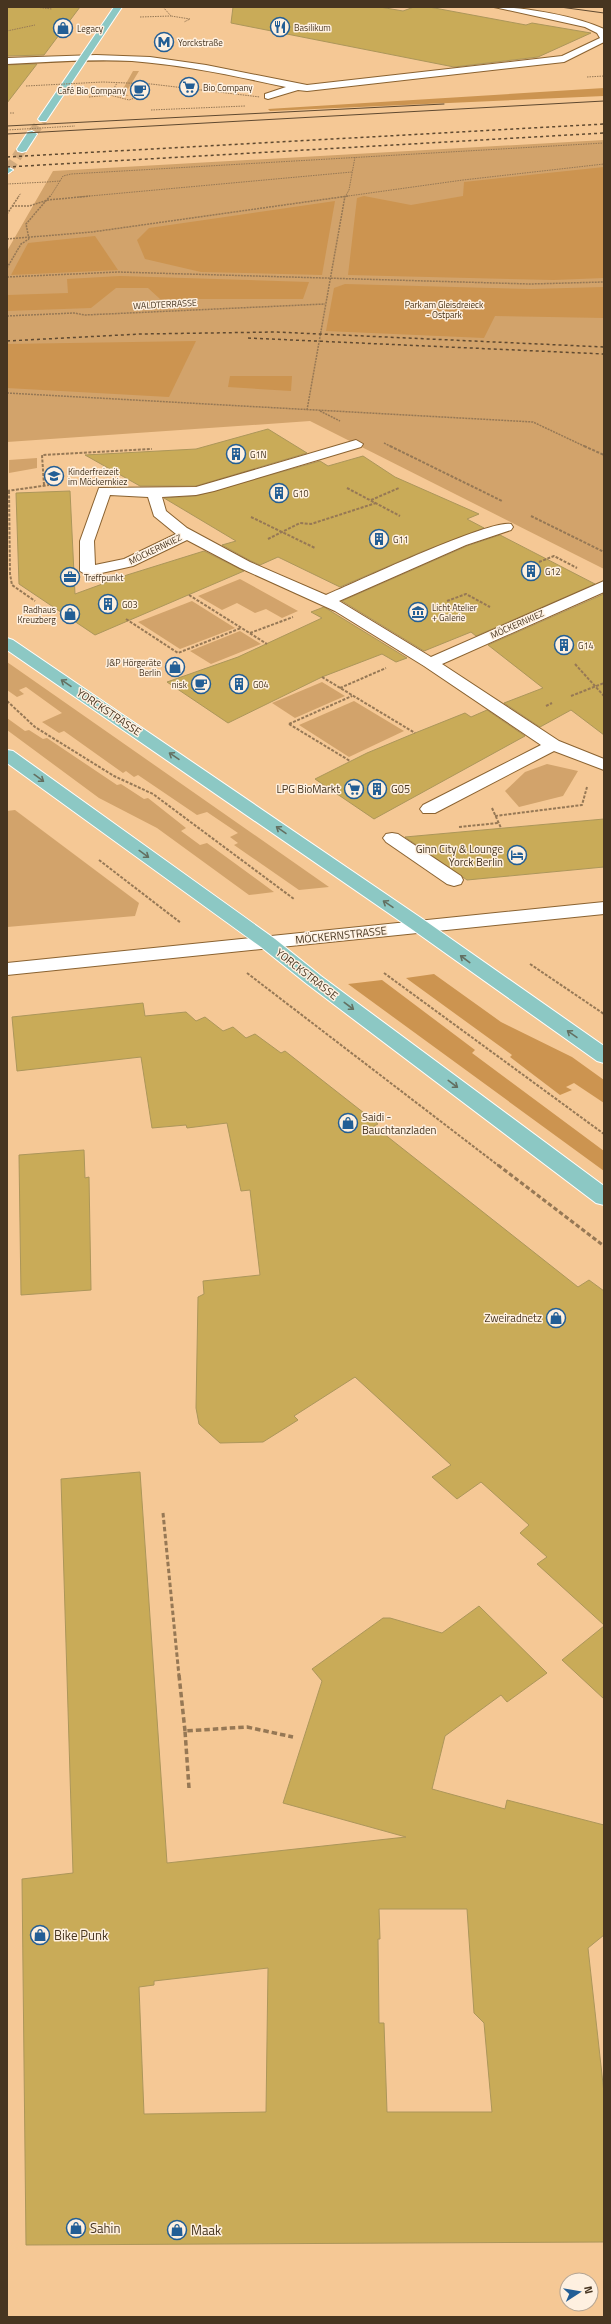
<svg xmlns="http://www.w3.org/2000/svg" width="611" height="2324" viewBox="0 0 611 2324" font-family="'Titillium Web',sans-serif">
	<style>
		.green { fill: #d2a36b }
		.forest { fill: #cc9450 }
		.building { fill: #c9ab58; stroke: #ac965a; fill-rule: evenodd }
		.lines { fill: none; stroke-linecap: round; stroke-linejoin: round }
		.major-tunnel { stroke: #d2ab7e; stroke-width: 10; stroke-dasharray: 10 5; stroke-linecap: butt }
		.minor-casing { stroke: #8a6230; stroke-width: 2 }
		.major-casing { stroke: #fff; stroke-width: 2 }
		.path-far4 { stroke: #967855; stroke-width: 1; stroke-dasharray: 1.5 1; stroke-linecap: butt }
		.path-far3 { stroke: #967855; stroke-width: 1.5; stroke-dasharray: 2 1; stroke-linecap: butt }
		.path-far2 { stroke: #967855; stroke-width: 2; stroke-dasharray: 3 1.5; stroke-linecap: butt }
		.path-far1 { stroke: #967855; stroke-width: 3; stroke-dasharray: 4.5 2.5; stroke-linecap: butt }
		.path { stroke: #967855; stroke-width: 3.5; stroke-dasharray: 5.5 3; stroke-linecap: butt }
		.minor { fill: #fff; fill-rule: evenodd }
		.major { fill: #8cc8c4; fill-rule: evenodd }
		.tram { stroke: #5f4930; stroke-width: 1 }
		.rail { stroke: #5f4930; stroke-width: 1.5; stroke-dasharray: 3 3; stroke-linecap: butt }
		.path-bridge { stroke: #967855; stroke-width: 1; stroke-dasharray: 1.5 1; stroke-linecap: butt }
		.oneway { stroke: #637062 }
		.labels { text-anchor: middle; dominant-baseline: central; stroke-width: 3; stroke-linejoin: round; paint-order: stroke }
		.far-poi-label { font-size: 9px; fill: #473520; stroke: #fef0e0; text-anchor: start }
		.far-street-label { font-size: 9px; fill: #473520; stroke: #fef0e0 }
		.far-park-label { font-size: 9px; fill: #452e10; stroke: #fef0e0 }
		.street-label { font-size: 11px; fill: #473520; stroke: #fef0e0 }
		.poi-label { font-size: 11px; fill: #473520; stroke: #fef0e0; text-anchor: end }
		.near-poi-label { font-size: 13px; fill: #473520; stroke: #fef0e0; text-anchor: start }
	</style>
	<rect width="100%" height="100%" fill="#f5c895"/>
	<g class="green">
		<polygon points="133,71 139,71 125,94 129,96 119,96"/>
		<polygon points="604,140 604,569 310,421 7,442 7,251 53,171"/>
		<polygon points="37,458 37,468 9,473 9,460"/>
		<polygon points="240,579 298,611 282,618 266,609 255,613 237,603 222,610 198,596"/>
		<polygon points="192,601 235,628 180,649 138,622"/>
		<polygon points="240,631 261,644 211,664 190,651"/>
		<polygon points="7,662 329,887 299,890 234,845 238,843 230,837 238,833 207,812 197,815 138,775 134,777 126,771 123,773 64,731 59,733 42,722 62,713 26,687 19,690 24,694 17,697 7,690"/>
		<polygon points="322,682 345,696 295,718 272,703"/>
		<polygon points="354,701 404,731 349,757 299,725"/>
		<polygon points="7,718 25,731 29,730 43,739 47,738 117,785 121,784 144,799 148,798 186,828 181,831 200,845 207,843 274,892 249,895 157,828 99,798 7,730"/>
		<polygon points="547,764 578,771 563,796 519,807 505,791 525,772"/>
		<polygon points="15,810 139,903 135,916 7,927 7,811"/>
	</g>
	<g class="forest">
		<polygon points="604,88 604,96 270,111 268,109"/>
		<polygon points="604,167 604,278 554,280 348,275 357,198 364,196 411,205 463,196 464,182"/>
		<polygon points="335,201 322,275 201,272 145,259 137,240 149,228"/>
		<polygon points="95,236 118,270 11,275 28,243"/>
		<polygon points="120,276 309,282 303,299 160,299 148,288 116,288 91,308 7,311 8,295 68,293 67,279"/>
		<polygon points="345,284 531,289 604,287 604,318 495,316 484,338 326,331 334,288"/>
		<polygon points="196,341 169,397 7,388 7,344"/>
		<polygon points="230,376 292,376 291,391 228,387"/>
		<polygon points="434,974 501,1022 572,1057 604,1080 604,1103 574,1083 566,1087 572,1090 560,1095 510,1057 512,1055 406,978"/>
		<polygon points="382,980 475,1050 472,1053 604,1151 604,1171 348,984"/>
	</g>
	<g class="building">
		<polygon points="7,7 80,7 44,55 7,56"/>
		<polygon points="233,7 380,7 403,11 414,7 429,7 526,25 532,23 591,33 538,57 454,67 231,23"/>
		<polygon points="37,64 7,103 7,65"/>
		<polygon points="268,429 307,453 196,486 140,486 85,455 196,449"/>
		<polygon points="363,456 395,477 479,514 467,519 484,528 421,552 340,587 278,557 260,565 251,561 222,545 236,541 164,498 196,496 320,461 328,466"/>
		<polygon points="70,491 75,594 127,575 204,551 244,571 95,635 19,584 16,493"/>
		<polygon points="500,535 595,584 476,636 471,632 424,651 342,601 467,546"/>
		<polygon points="604,594 604,735 571,710 540,727 504,703 543,688 488,645"/>
		<polygon points="324,607 407,658 396,662 382,654 322,677 228,723 167,682 238,657 322,618 311,612"/>
		<polygon points="487,710 525,736 374,819 315,779 367,753 415,733 465,713 471,717"/>
		<polygon points="604,819 604,867 467,880 405,837"/>
		<polygon points="143,1003 145,1016 186,1012 196,1021 205,1017 223,1031 233,1027 246,1038 255,1034 281,1053 285,1051 378,1124 374,1126 578,1287 589,1280 604,1291 604,1625 537,1564 547,1557 520,1533 529,1525 481,1482 457,1499 432,1477 451,1465 355,1377 294,1416 298,1420 263,1442 220,1443 199,1424 196,1408 198,1297 204,1294 203,1281 260,1275 250,1190 241,1191 227,1123 187,1128 186,1125 152,1128 141,1057 17,1071 12,1017"/>
		<polygon points="84,1150 85,1178 89,1177 91,1290 21,1295 19,1155"/>
		<path d="M140,1472L167,1863L406,1837L283,1803L322,1681L312,1669L383,1618H390L442,1633L479,1606L547,1673L507,1702L501,1695L445,1736L432,1789L505,1809L507,1800L604,1825V1935L588,1948L604,2093V2242L26,2245L22,1879L73,1873L61,1479ZM379,1909H467L474,2013L484,2023L492,2112H387L384,2023H379L378,1939H380ZM268,1968L266,2112L144,2114L139,1987L154,1985V1981Z"/>
		<polygon points="604,1626 604,1699 562,1660"/>
	</g>
	<g class="lines">
		<g class="major-tunnel">
			<polyline points="32,134 43,119"/>
			<polyline points="8,170 22,149"/>
		</g>
		<g class="minor-casing">
			<g id="minor">
				<path d="M494,7C524,7 576,16 604,29V42L564,62L307,91L298,90L268,99L265,98V94L286,87C235,76 184,65 132,61C91,59 49,62 7,64V58L96,55L150,57L206,65L307,85L562,56L600,38L597,33L585,27Z"/>
				<path d="M356,440L363,444L361,447L214,491L196,495L162,497L166,511L187,528L250,562L326,595C354,583 490,519 511,524L513,527L511,530L466,545L339,601L431,657L604,581V592L442,664L559,741L604,759V770L554,751L435,813H423L420,809L423,805L541,745L424,666L335,611L240,568L187,540L133,566L88,576L80,571V541L99,488L196,487ZM110,495L148,497L154,516L176,534L124,559L95,565L94,541Z"/>
				<polygon points="392,833 398,834 461,876 463,880 461,884 454,886 447,884 386,842 383,838 386,834"/>
				<polygon points="604,902 604,914 7,975 7,963"/>
			</g>
		</g>
		<g class="major-casing">
			<g id="major">
				<polygon points="114,7 122,7 46,121 40,121 38,119"/>
				<polygon points="32,131 37,134 26,151 22,152 18,151 17,149 28,132"/>
				<polygon points="7,167 13,170 7,174"/>
				<polygon points="7,638 13,640 427,922 604,1046 604,1063 597,1061 413,930 7,650"/>
				<polygon points="7,750 13,751 275,939 321,976 604,1186 604,1205 596,1203 307,984 261,947 7,763"/>
			</g>
		</g>
		<g class="path-far4">
			<polyline points="35,7 52,9"/>
			<polyline points="163,7 171,16 190,19 184,22"/>
			<polyline points="140,17 171,16"/>
			<polyline points="7,31 35,25"/>
			<polyline points="587,77 604,76"/>
			<polyline points="110,95 129,100 143,95"/>
			<polyline points="89,97 110,95 117,83"/>
			<polyline points="151,110 245,106"/>
			<polyline points="10,113 15,113"/>
			<polyline points="47,182 60,181 63,176 71,174 604,143"/>
			<polyline points="18,197 21,193"/>
			<polyline points="50,197 60,181"/>
			<polyline points="79,197 352,172"/>
			<polyline points="341,197 463,180 604,164"/>
			<polyline points="345,197 349,190 355,157"/>
		</g>
		<g class="path-far3">
			<polyline points="12,206 29,206 48,200 90,196"/>
			<polyline points="7,214 19,196"/>
			<polyline points="7,239 92,232 348,196"/>
			<polyline points="29,239 26,224 50,196"/>
			<polyline points="7,268 21,244 29,239"/>
			<polyline points="7,277 118,272 530,284 604,282"/>
			<polyline points="7,316 74,313 85,315 325,304"/>
			<polyline points="7,393 533,422 586,447"/>
			<polyline points="307,410 345,196"/>
			<polyline points="320,411 340,421"/>
			<polyline points="384,443 392,447"/>
		</g>
		<g class="path-far2">
			<polyline points="390,446 502,501"/>
			<polyline points="584,446 604,455"/>
			<polyline points="69,483 76,485"/>
			<polyline points="44,485 42,455 152,449"/>
			<polyline points="347,488 400,516"/>
			<polyline points="7,491 49,485"/>
			<polyline points="9,491 10,574 12,585 35,601"/>
			<polyline points="371,500 399,488"/>
			<polyline points="531,516 604,552"/>
			<polyline points="251,517 315,548"/>
			<polyline points="268,539 300,523 311,524 376,503"/>
			<polyline points="539,562 554,556 577,568"/>
			<polyline points="189,595 267,644"/>
			<polyline points="447,601 466,594 490,607"/>
			<polyline points="126,619 178,653 241,628"/>
			<polyline points="250,633 293,617"/>
			<polyline points="575,664 604,696"/>
			<polyline points="322,677 415,733"/>
			<polyline points="340,688 386,668"/>
			<polyline points="571,696 604,683"/>
			<polyline points="7,701 35,727 114,776 153,794 294,899"/>
			<polyline points="546,706 552,703"/>
			<polyline points="289,724 350,761"/>
			<polyline points="289,724 352,696"/>
			<polyline points="492,808 501,828"/>
			<polyline points="495,816 582,805 587,787"/>
			<polyline points="459,827 498,823"/>
			<polyline points="99,860 181,923"/>
			<polyline points="530,964 604,1014"/>
			<polyline points="247,973 499,1166"/>
			<polyline points="384,973 604,1134"/>
		</g>
		<g class="path-far1">
			<polyline points="498,1165 604,1246"/>
			<polyline points="163,1513 179,1676"/>
		</g>
		<g class="path">
			<polyline points="179,1675 185,1731"/>
			<polyline points="189,1788 185,1731 247,1727 293,1737"/>
		</g>
		<use href="#minor" class="minor"/>
		<use href="#major" class="major"/>
		<g class="tram">
			<polyline points="560,7 604,13"/>
			<polyline points="7,126 444,104"/>
			<polyline points="7,134 604,101"/>
		</g>
		<g class="rail">
			<polyline points="7,157 604,124"/>
			<polyline points="7,167 604,133"/>
			<polyline points="248,338 604,354"/>
			<polyline points="7,341 141,334 276,332 604,347"/>
		</g>
		<g class="path-bridge">
			<polyline points="26,86 103,82 151,84 260,97"/>
			<polyline points="7,130 75,126"/>
			<polyline points="7,184 47,182"/>
		</g>
	</g>
	<defs><path id="oneway-shaft" d="M-6 0H5M1.5-3L5.5 0L1.5 3" fill="none" stroke-width="1.6" stroke-linecap="round" stroke-linejoin="round"/></defs>
	<g class="oneway">
		<use href="#oneway-shaft" transform="translate(66 683) rotate(-146)"/>
		<use href="#oneway-shaft" transform="translate(174 756) rotate(-146)"/>
		<use href="#oneway-shaft" transform="translate(39 778) rotate(36)"/>
		<use href="#oneway-shaft" transform="translate(281 830) rotate(-145)"/>
		<use href="#oneway-shaft" transform="translate(144 854) rotate(36)"/>
		<use href="#oneway-shaft" transform="translate(388 904) rotate(-146)"/>
		<use href="#oneway-shaft" transform="translate(465 959) rotate(-143)"/>
		<use href="#oneway-shaft" transform="translate(349 1006) rotate(37)"/>
		<use href="#oneway-shaft" transform="translate(572 1034) rotate(-145)"/>
		<use href="#oneway-shaft" transform="translate(453 1084) rotate(37)"/>
	</g>
	<defs>
		<g id="restaurant-ring" transform="scale(1)"><circle r="9.5" fill="#fef0e0" stroke="#235e95" stroke-width="1.5"/><path d="M-5-6h1v4h1v-4h1v4h1v-4h1v5L-1.5 .5V6h-2V.5L-5-1ZM5-6V6H3V1.5H1.5Q1.5-4 5-6Z" fill="#235e95"/></g>
		<g id="shop-ring" transform="scale(1)"><circle r="9.5" fill="#fef0e0" stroke="#235e95" stroke-width="1.5"/><path d="M-5-2.5h2.3a2.7 3.5 0 0 1 5.4 0H5L5.5 6h-11ZM-1.5-2.5h3a1.5 2.3 0 0 0-3 0Z" fill="#235e95"/></g>
		<g id="metro-ring" transform="scale(1)"><circle r="9.5" fill="#fef0e0" stroke="#235e95" stroke-width="1.5"/><path d="M-5.5 5V-5H-3L0 0L3-5H5.5V5H3V-.5L0 4L-3-.5V5Z" fill="#235e95"/></g>
		<g id="supermarket-ring" transform="scale(1)"><circle r="9.5" fill="#fef0e0" stroke="#235e95" stroke-width="1.5"/><path d="M-6-5.5h2.5l.6 2H6L4.5 2H-2.5L-4.4-4H-6ZM-1.5 3.2a1.3 1.3 0 1 0 .1 0ZM3 3.2a1.3 1.3 0 1 0 .1 0Z" fill="#235e95"/></g>
		<g id="cafe-ring" transform="scale(1)"><circle r="9.5" fill="#fef0e0" stroke="#235e95" stroke-width="1.5"/><path d="M-5.5-4.5H6V0H3Q3 3.5 0 3.5H-2.5Q-5.5 3.5-5.5 0ZM3-3.2v2h1.7v-2ZM-6 4.5H4V6H-6Z" fill="#235e95"/></g>
		<g id="building-ring" transform="scale(1)"><circle r="9.5" fill="#fef0e0" stroke="#235e95" stroke-width="1.5"/><path d="M-4-6H4V6H1V3H-1V6H-4ZM-2.5-4.3h1.7v1.8h-1.7ZM.8-4.3h1.7v1.8H.8ZM-2.5-1h1.7V.8h-1.7ZM.8-1h1.7V.8H.8Z" fill="#235e95"/></g>
		<g id="school-ring" transform="scale(1)"><circle r="9.5" fill="#fef0e0" stroke="#235e95" stroke-width="1.5"/><path d="M0-5L7-2L0 1L-7-2ZM-4 1L0 2.5L4 1V4Q0 6-4 4Z" fill="#235e95"/></g>
		<g id="office-ring" transform="scale(1)"><circle r="9.5" fill="#fef0e0" stroke="#235e95" stroke-width="1.5"/><path d="M-6-3h4V-5.5h4V-3h4V5H-6ZM-1-4.5V-3h2v-1.5ZM-6 0V1H6V0Z" fill="#235e95"/></g>
		<g id="museum-ring" transform="scale(1)"><circle r="9.5" fill="#fef0e0" stroke="#235e95" stroke-width="1.5"/><path d="M0-6L6-3V-2H-6V-3ZM-5-1h2V3h-2ZM-1-1h2V3h-2ZM3-1h2V3H3ZM-6 4H6V6H-6Z" fill="#235e95"/></g>
		<g id="hotel-ring" transform="scale(1)"><circle r="9.5" fill="#fef0e0" stroke="#235e95" stroke-width="1.5"/><path d="M-6-4.5h1.5V1H6V5H4.5V3h-9V5H-6ZM-4 0a1.8 1.8 0 1 1 3.6 0ZM.5 0V-2.5h3Q6-2.5 6 0Z" fill="#235e95"/></g>
	</defs>
	<g fill-rule="evenodd">
		<use href="#restaurant-ring" x="280" y="27"/>
		<use href="#shop-ring" x="63" y="28"/>
		<use href="#metro-ring" x="164" y="42"/>
		<use href="#supermarket-ring" x="189" y="87"/>
		<use href="#cafe-ring" x="140" y="90"/>
		<use href="#building-ring" x="236" y="454"/>
		<use href="#school-ring" x="54" y="476"/>
		<use href="#building-ring" x="279" y="493"/>
		<use href="#building-ring" x="379" y="539"/>
		<use href="#building-ring" x="531" y="571"/>
		<use href="#office-ring" x="70" y="577"/>
		<use href="#building-ring" x="108" y="604"/>
		<use href="#museum-ring" x="418" y="612"/>
		<use href="#shop-ring" x="70" y="614"/>
		<use href="#building-ring" x="564" y="645"/>
		<use href="#shop-ring" x="175" y="667"/>
		<use href="#cafe-ring" x="201" y="684"/>
		<use href="#building-ring" x="239" y="684"/>
		<use href="#supermarket-ring" x="354" y="789"/>
		<use href="#building-ring" x="377" y="789"/>
		<use href="#hotel-ring" x="517" y="855"/>
		<use href="#shop-ring" x="348" y="1123"/>
		<use href="#shop-ring" x="556" y="1318"/>
		<use href="#shop-ring" x="40" y="1935"/>
		<use href="#shop-ring" x="76" y="2228"/>
		<use href="#shop-ring" x="177" y="2230"/>
	</g>
	<g class="labels">
		<g class="far-poi-label">
			<text x="294" y="27">Basilikum</text>
			<text x="77" y="28">Legacy</text>
			<text x="178" y="42">Yorckstraße</text>
			<text x="203" y="87">Bio Company</text>
			<text x="126" y="90" text-anchor="end">Café Bio Company</text>
			<text x="250" y="454">G1N</text>
			<text x="68" y="471">Kinderfreizeit<tspan x="68" dy="10">im Möckernkiez</tspan></text>
			<text x="293" y="493">G10</text>
			<text x="393" y="539">G11</text>
			<text x="545" y="571">G12</text>
			<text x="84" y="577">Treffpunkt</text>
			<text x="122" y="604">G03</text>
			<text x="432" y="607">Licht Atelier<tspan x="432" dy="10">+ Galerie</tspan></text>
			<text x="56" y="609" text-anchor="end">Radhaus<tspan x="56" dy="10">Kreuzberg</tspan></text>
			<text x="578" y="645">G14</text>
			<text x="161" y="662" text-anchor="end">J&amp;P Hörgeräte<tspan x="161" dy="10">Berlin</tspan></text>
			<text x="187" y="684" text-anchor="end">nisk</text>
			<text x="253" y="684">G04</text>
		</g>
		<g class="far-street-label">
			<text transform="translate(165 304) rotate(-3)">WALDTERRASSE</text>
			<text transform="translate(155 549) rotate(-26)">MÖCKERNKIEZ</text>
			<text transform="translate(517 624) rotate(-24)">MÖCKERNKIEZ</text>
		</g>
		<g class="far-park-label">
			<text x="444" y="304">Park am Gleisdreieck<tspan x="444" dy="10">- Ostpark</tspan></text>
		</g>
		<g class="street-label">
			<text transform="translate(109 712) rotate(34)">YORCKSTRASSE</text>
			<text transform="translate(341 935) rotate(-6)">MÖCKERNSTRASSE</text>
			<text transform="translate(307 974) rotate(38)">YORCKSTRASSE</text>
		</g>
		<g class="poi-label">
			<text x="340" y="789">LPG BioMarkt</text>
			<text x="391" y="789" text-anchor="start">G05</text>
			<text x="503" y="849">Ginn City &amp; Lounge<tspan x="503" dy="13">Yorck Berlin</tspan></text>
			<text x="362" y="1117" text-anchor="start">Saidi -<tspan x="362" dy="13">Bauchtanzladen</tspan></text>
			<text x="542" y="1318">Zweiradnetz</text>
		</g>
		<g class="near-poi-label">
			<text x="54" y="1935">Bike Punk</text>
			<text x="90" y="2228">Sahin</text>
			<text x="191" y="2230">Maak</text>
		</g>
	</g>
	<rect width="611" height="2324" fill="none" stroke="#473520" stroke-width="16"/>
	<g transform="translate(579 2292) rotate(78)"><circle r="19" fill="#fef0e0" stroke="#b5a593"/>
	<path d="M0-3L7 15L0 10L-7 15Z" fill="#235e95"/>
	<text y="-6" font-size="11" font-weight="bold" text-anchor="middle" fill="#473520">N</text>
	</g>
</svg>
